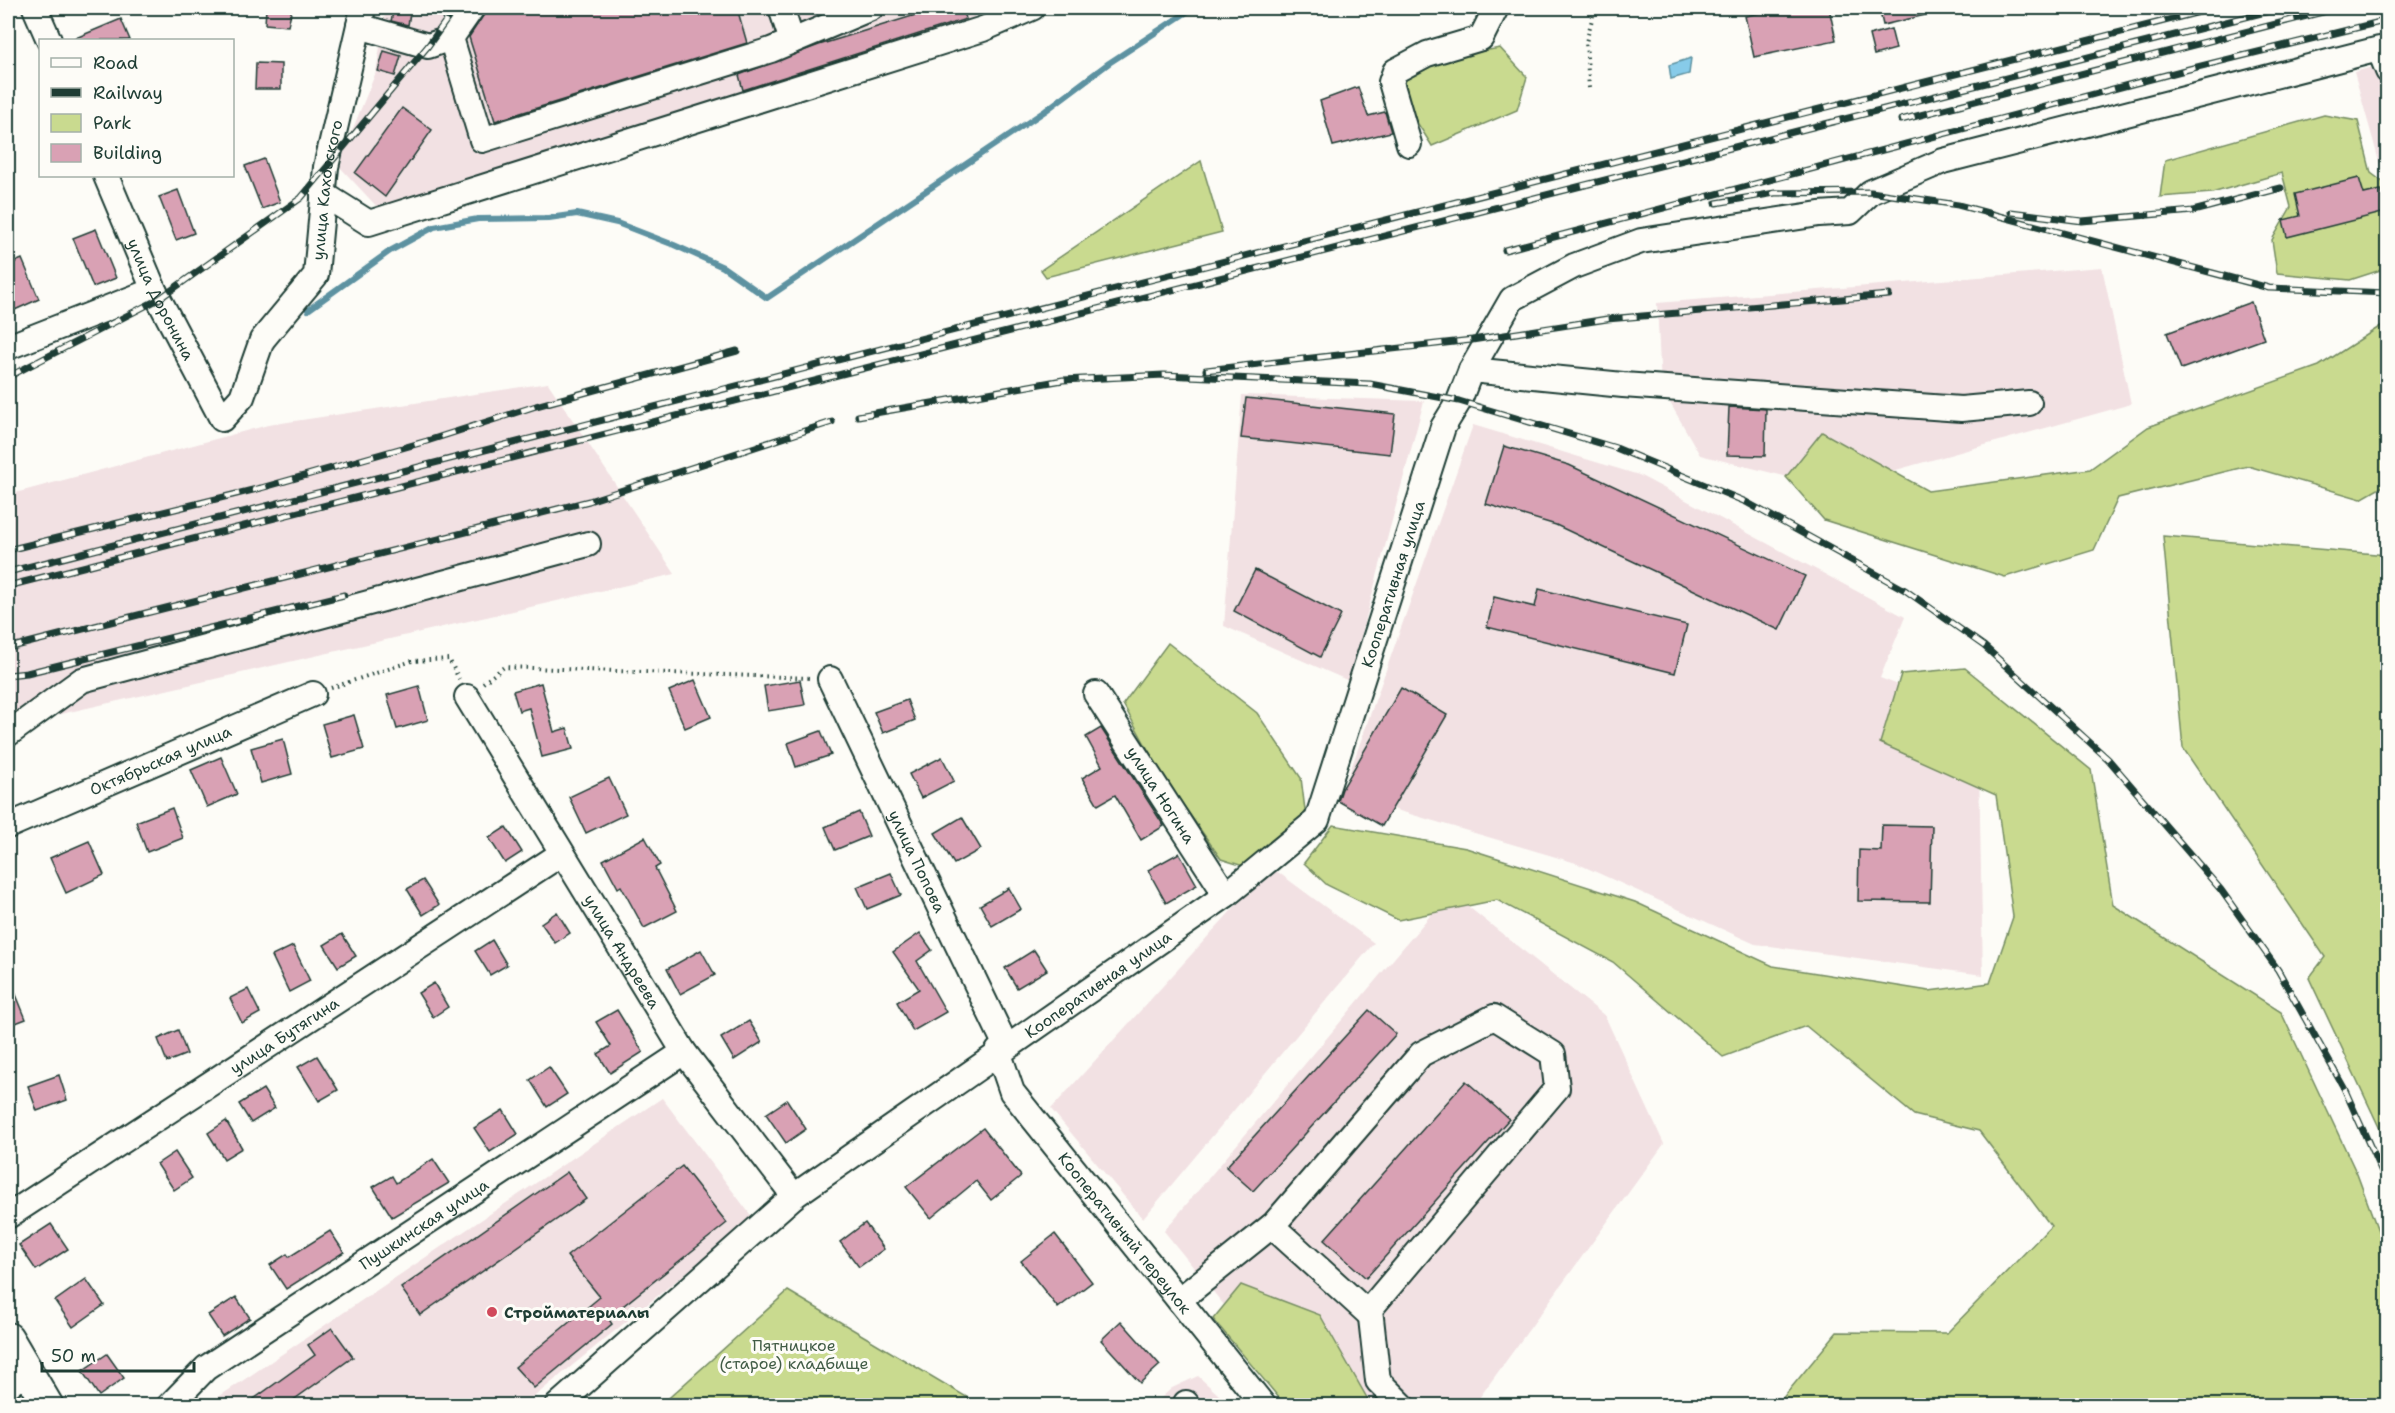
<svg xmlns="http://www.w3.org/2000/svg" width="2395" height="1413" viewBox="0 0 2395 1413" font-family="'Shantell Sans',sans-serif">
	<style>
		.built { fill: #f2e1e3 }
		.green { fill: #c9da8f; stroke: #748c62; stroke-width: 1.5 }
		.water { fill: #87cbe9; stroke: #5d92a1; stroke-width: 1.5 }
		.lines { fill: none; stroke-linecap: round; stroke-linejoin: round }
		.stream { stroke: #5d92a1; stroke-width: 6 }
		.building { fill: #d9a1b4; stroke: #1f3d34; stroke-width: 1.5 }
		.minor-casing { stroke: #1f3d34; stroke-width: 28 }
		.major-casing { stroke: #1f3d34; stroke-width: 34 }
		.path { stroke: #1f3d34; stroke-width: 4; stroke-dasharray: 1.5 4.5; stroke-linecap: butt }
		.minor { stroke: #fdfcf7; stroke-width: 24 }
		.major { stroke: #fdfcf7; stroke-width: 30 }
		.rail-casing { stroke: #1f3d34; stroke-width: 7 }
		.rail { stroke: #fdfcf7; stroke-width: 4.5; stroke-dasharray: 14; stroke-linecap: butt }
		.poi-dot { fill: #d1495b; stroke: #fdfcf7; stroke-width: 2 }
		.labels { text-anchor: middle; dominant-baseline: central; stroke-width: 6; stroke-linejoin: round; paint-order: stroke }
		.street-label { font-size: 16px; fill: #1f3d34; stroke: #fdfcf7 }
		.poi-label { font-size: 16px; font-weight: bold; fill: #1f3d34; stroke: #fdfcf7; text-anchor: start }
		.park-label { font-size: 16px; fill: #415c46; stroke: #fdfcf7 }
	</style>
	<rect width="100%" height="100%" fill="#fdfcf7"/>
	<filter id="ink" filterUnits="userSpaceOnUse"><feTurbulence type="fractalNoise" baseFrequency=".0167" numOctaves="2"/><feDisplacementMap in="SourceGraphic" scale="12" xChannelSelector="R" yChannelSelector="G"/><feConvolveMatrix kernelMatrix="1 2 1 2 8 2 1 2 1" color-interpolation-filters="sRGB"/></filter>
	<g filter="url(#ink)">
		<g class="built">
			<polygon points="386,8 971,8 977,25 380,210 338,165 376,72"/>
			<polygon points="2387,63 2387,190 2354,72"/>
			<polygon points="2102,267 2131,404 1832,488 1700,455 1661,387 1657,303"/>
			<polygon points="548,383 675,574 8,726 8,495 268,425"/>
			<polygon points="1242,395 1424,401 1349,681 1224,626"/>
			<polygon points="1473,425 1639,475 1905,617 1880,678 1978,715 1983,975 1755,944 1576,863 1342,794"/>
			<polygon points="1271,867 1374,943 1143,1219 1051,1109"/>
			<polygon points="1450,892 1605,1016 1664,1144 1474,1405 1305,1405 1164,1231"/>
			<polygon points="662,1098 753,1218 524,1405 205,1406"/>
			<polygon points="1198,1376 1230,1405 1152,1406 1172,1388"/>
		</g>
		<g class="green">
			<polygon points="1500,48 1527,77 1517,110 1432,146 1406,105 1401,77 1449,57"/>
			<polygon points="2324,115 2358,121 2371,173 2387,185 2387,268 2350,280 2277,273 2272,240 2291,207 2282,173 2212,193 2160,197 2165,160"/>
			<polygon points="1201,161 1222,232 1046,277 1041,270"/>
			<polygon points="2387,322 2387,484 2361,499 2248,466 2118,498 2094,550 2005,577 1824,520 1786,477 1822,432 1928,491 2090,469 2148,427 2319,366"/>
			<polygon points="2163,536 2387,555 2387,1144 2309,978 2325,957 2183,748"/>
			<polygon points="1168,643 1257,713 1301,778 1306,818 1243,866 1221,859 1162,775 1123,704"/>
			<polygon points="1965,668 2091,770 2113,905 2281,1012 2357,1174 2387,1255 2387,1405 1777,1405 1837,1332 1947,1333 2051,1226 1979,1131 1914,1115 1806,1026 1723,1057 1613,962 1497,900 1398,920 1327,885 1304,863 1333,825 1466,848 1635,902 1773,966 1929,991 1990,983 2013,917 1996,795 1880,743 1901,674"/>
			<polygon points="1241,1285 1320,1315 1371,1405 1285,1405 1213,1319"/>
			<polygon points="788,1291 980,1405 661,1405"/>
		</g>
		<polygon class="water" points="1691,58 1689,74 1671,79 1669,65"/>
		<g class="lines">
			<polyline class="stream" points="308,310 390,251 434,227 478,219 549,218 577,214 617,223 674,245 723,267 767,298 1045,111 1109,63 1193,8"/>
		</g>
		<g class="building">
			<polygon points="266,8 292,8 288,26 265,24"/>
			<polygon points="394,8 411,8 408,25 391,21"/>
			<polygon points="504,8 737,8 747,43 495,121 469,37 485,13"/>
			<polygon points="938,8 963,8 966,19 743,90 739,75 819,45"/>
			<polygon points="1784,8 1829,8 1836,40 1754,57 1745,16"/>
			<polygon points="1879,8 1930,8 1930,14 1883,25"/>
			<polygon points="121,19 130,40 71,40"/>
			<polygon points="1891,29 1896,49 1874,55 1869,35"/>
			<polygon points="384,51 401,56 395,76 378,71"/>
			<polygon points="256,63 281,64 281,89 255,89"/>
			<polygon points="1358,87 1368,116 1385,112 1391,132 1333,146 1320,101"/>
			<polygon points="402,108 432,130 385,197 355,173"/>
			<polygon points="264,159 280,202 262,209 245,166"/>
			<polygon points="2359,178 2364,194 2381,190 2386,212 2287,237 2283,220 2300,216 2295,194"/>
			<polygon points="178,190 194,233 176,240 159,197"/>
			<polygon points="96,229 116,278 93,287 73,238"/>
			<polygon points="22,259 39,299 8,313 8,265"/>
			<polygon points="2251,302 2264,339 2181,369 2167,333"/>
			<polygon points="1246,398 1395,414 1390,454 1241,438"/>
			<polygon points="1729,407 1766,409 1765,456 1727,455"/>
			<polygon points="1504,446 1569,465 1805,576 1779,630 1556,525 1486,504"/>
			<polygon points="1255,570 1341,615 1320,657 1234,611"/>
			<polygon points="1539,589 1687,625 1675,673 1487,627 1494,597 1535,607"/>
			<polygon points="695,680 711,717 685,728 669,691"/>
			<polygon points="800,680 805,705 768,711 764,686"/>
			<polygon points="541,683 554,732 567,728 573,749 542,757 529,708 519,711 513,691"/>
			<polygon points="419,686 428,720 397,729 387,695"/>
			<polygon points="1401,688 1447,715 1382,826 1338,801 1342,789"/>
			<polygon points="907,700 915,720 883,733 874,712"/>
			<polygon points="354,715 364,749 332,758 322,724"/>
			<polygon points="1101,728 1164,826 1141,840 1115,795 1098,805 1082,778 1102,766 1086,737"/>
			<polygon points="821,731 831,755 796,767 788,743"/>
			<polygon points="283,739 292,774 261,783 251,748"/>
			<polygon points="221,757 237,794 207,807 191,770"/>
			<polygon points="942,757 954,781 921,798 909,774"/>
			<polygon points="609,778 626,814 586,833 569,797"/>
			<polygon points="172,808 183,838 147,852 136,822"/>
			<polygon points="859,812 869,836 835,850 825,827"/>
			<polygon points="962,817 981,849 954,864 935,833"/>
			<polygon points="1882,825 1932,826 1930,902 1858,901 1859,850 1881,851"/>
			<polygon points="506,827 522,852 505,863 489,838"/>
			<polygon points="645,837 660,865 655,868 677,911 644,928 621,886 618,888 603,860"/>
			<polygon points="89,841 104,875 66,893 50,858"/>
			<polygon points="1179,853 1197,885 1166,903 1148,870"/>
			<polygon points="891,873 901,895 867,909 857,887"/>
			<polygon points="423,880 439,905 423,915 407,889"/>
			<polygon points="1009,888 1021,909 992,926 980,905"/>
			<polygon points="557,912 570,933 555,943 541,923"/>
			<polygon points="920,933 932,950 917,961 946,1012 913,1031 897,1002 919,989 893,952"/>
			<polygon points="342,934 356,956 338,967 324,945"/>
			<polygon points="492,940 507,965 490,975 475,951"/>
			<polygon points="293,946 310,981 289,992 272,956"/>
			<polygon points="701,950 715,975 680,994 667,969"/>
			<polygon points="1034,950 1047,970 1017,988 1005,968"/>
			<polygon points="8,975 26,1019 8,1026"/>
			<polygon points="434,983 448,1007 433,1017 418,993"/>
			<polygon points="248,989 260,1013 242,1023 230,998"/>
			<polygon points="617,1010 643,1052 610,1073 598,1054 611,1046 596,1022"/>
			<polygon points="1369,1010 1396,1034 1253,1191 1226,1167"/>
			<polygon points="749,1021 762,1042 734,1060 721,1038"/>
			<polygon points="178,1030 187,1054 167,1062 158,1039"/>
			<polygon points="317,1056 338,1090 319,1101 298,1067"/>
			<polygon points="549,1067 567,1094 547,1107 530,1080"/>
			<polygon points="59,1075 67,1100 37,1111 28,1086"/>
			<polygon points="1466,1081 1509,1119 1366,1278 1324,1240"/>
			<polygon points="263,1089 275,1108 251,1123 239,1104"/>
			<polygon points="787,1100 806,1129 786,1143 766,1114"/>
			<polygon points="503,1110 518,1134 490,1152 474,1128"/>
			<polygon points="226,1121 242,1148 224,1159 208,1133"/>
			<polygon points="983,1128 1021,1176 991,1200 976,1181 931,1218 906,1187"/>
			<polygon points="175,1152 192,1178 174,1190 157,1164"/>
			<polygon points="433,1159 449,1183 392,1217 373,1187 392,1176 396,1183"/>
			<polygon points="682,1166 727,1223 608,1318 612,1324 534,1388 515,1367 600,1297 567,1256"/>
			<polygon points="567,1172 586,1199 420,1315 401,1288"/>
			<polygon points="865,1223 884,1249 859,1267 840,1242"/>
			<polygon points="51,1224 68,1249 36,1270 19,1245"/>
			<polygon points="330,1231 344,1252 286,1289 270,1265 287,1254 289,1257"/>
			<polygon points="1055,1234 1092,1282 1058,1308 1021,1261"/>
			<polygon points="86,1279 104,1305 73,1327 55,1301"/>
			<polygon points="236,1297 250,1318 222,1336 208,1315"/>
			<polygon points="1121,1321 1160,1365 1140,1383 1101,1340"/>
			<polygon points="332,1328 353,1357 285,1406 244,1406 315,1355 308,1345"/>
			<polygon points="107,1354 124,1378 99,1396 82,1371"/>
		</g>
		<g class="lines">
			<g class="minor-casing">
				<g id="minor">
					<polyline points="35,8 49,40"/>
					<polyline points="781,8 792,41"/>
					<polyline points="359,26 428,46 451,38 472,8"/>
					<polyline points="451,38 482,140 771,50 871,8"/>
					<polyline points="1409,144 1391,82 1395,71 1427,54 1481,38 1496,8"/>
					<path id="s1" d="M106,176L154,290L222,419L242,397L262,340L316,275L326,167L363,8"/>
					<polyline points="323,194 369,223 983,29 1032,8"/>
					<polyline points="8,347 154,290"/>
					<polyline points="1471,370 1623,385 1961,409 2029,403"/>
					<path id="s2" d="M830,679L1006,1046"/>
					<path id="s3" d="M1096,694L1226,895"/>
					<path id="s4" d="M467,697L684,1052L794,1196"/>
					<polyline points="8,734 82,680 588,544"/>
					<path id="s5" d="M8,826L313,694"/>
					<path id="s6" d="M998,1051L1012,1092L1264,1406"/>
					<path id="s7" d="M8,1216L561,854"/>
					<polyline points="1272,1226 1370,1315"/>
					<polyline points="1179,1300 1274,1224 1421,1054 1494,1017 1553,1054 1557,1088 1370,1309 1378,1381 1403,1406"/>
					<polyline points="8,1385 28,1372"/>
					<polyline points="1186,1403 1188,1406"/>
					<path id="s8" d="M169,1406L206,1368L684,1052"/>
					<path id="s9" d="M557,1406L794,1196L1226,895L1317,820L1443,427L1459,401L1471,370L1512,299L1574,266L1641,241L1819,214L1850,212L1871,192L1943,161L2379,49L2388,71"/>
				</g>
			</g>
			<g class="major-casing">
				<polyline id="major" points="8,1338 48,1406"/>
			</g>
			<g class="path">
				<polyline points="2000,8 2001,10 2015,8"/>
				<polyline points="1589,88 1586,42 1595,8"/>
				<polyline points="483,683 504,667 811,678"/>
				<polyline points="331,688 412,661 449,659 459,679"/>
			</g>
			<use href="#minor" class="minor"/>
			<use href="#major" class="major"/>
			<g class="rail-casing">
				<g id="rail">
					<polyline points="1901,120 2338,8"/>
					<polyline points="1716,203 1775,193 1871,192 1958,205 2269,288 2388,293"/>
					<polyline points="2011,212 2082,221 2193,211 2281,188"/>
					<polyline points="1505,250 2181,71 2388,20"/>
					<polyline points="1206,370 1472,340 1607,319 1889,295"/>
					<polyline points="8,377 159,299 301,198 428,46 455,8"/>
					<polyline points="858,416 1063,380 1164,375 1370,384 1459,401 1616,448 1746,502 1905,590 1984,646 2108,759 2221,890 2278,970 2344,1088 2388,1186"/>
					<polyline points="8,550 261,488 427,441 536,406 737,351"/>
					<polyline points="8,572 2215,8"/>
					<polyline points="8,586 2281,8"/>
					<polyline points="8,648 589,501 832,422"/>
					<polyline points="8,675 27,673 344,595"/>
				</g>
			</g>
			<use href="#rail" class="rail"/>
		</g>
	</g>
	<circle class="poi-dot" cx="492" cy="1312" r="6"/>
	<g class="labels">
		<g class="street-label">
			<text stroke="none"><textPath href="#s1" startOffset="530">улица Каховского</textPath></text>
			<text stroke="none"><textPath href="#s1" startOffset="135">улица Доронина</textPath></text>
			<text stroke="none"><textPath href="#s9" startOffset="1209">Кооперативная улица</textPath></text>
			<text stroke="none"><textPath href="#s5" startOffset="166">Октябрьская улица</textPath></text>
			<text stroke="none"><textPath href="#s3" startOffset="120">улица Ногина</textPath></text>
			<text stroke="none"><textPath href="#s2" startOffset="202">улица Попова</textPath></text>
			<text stroke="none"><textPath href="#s4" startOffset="298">улица Андреева</textPath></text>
			<text stroke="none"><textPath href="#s9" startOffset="687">Кооперативная улица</textPath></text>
			<text stroke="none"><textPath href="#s7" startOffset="330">улица Бутягина</textPath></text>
			<text stroke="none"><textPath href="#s8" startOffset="314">Пушкинская улица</textPath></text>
			<text stroke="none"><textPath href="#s6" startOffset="224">Кооперативный переулок</textPath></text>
		</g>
		<g class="poi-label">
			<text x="504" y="1312">Стройматериалы</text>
		</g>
		<g class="park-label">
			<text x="794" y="1345">Пятницкое<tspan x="794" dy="18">(старое) кладбище</tspan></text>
		</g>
	</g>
	<rect width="2395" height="1413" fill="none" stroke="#fdfcf7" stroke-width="30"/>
	<rect x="15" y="15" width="2365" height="1383" fill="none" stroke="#1f3d34" stroke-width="2" filter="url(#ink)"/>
	<rect x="39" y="39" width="195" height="138" fill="#fdfcf7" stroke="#a4b0a9" stroke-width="1.5"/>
	<rect x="51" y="58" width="30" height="9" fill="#fdfcf7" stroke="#a4b0a9" stroke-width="1.5"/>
	<text x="93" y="69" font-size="18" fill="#1f3d34">Road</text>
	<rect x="51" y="88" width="30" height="9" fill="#1f3d34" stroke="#a4b0a9" stroke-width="1.5"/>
	<text x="93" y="99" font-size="18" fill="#1f3d34">Railway</text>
	<rect x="51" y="114" width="30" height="18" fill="#c9da8f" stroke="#a4b0a9" stroke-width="1.5"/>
	<text x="93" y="129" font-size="18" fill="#1f3d34">Park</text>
	<rect x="51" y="144" width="30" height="18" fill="#d9a1b4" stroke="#a4b0a9" stroke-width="1.5"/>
	<text x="93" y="159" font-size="18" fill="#1f3d34">Building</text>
	<path d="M42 1362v9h152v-9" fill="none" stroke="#1f3d34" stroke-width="3"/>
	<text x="51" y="1362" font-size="18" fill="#1f3d34" stroke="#fdfcf7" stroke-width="4.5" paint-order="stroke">50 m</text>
</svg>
